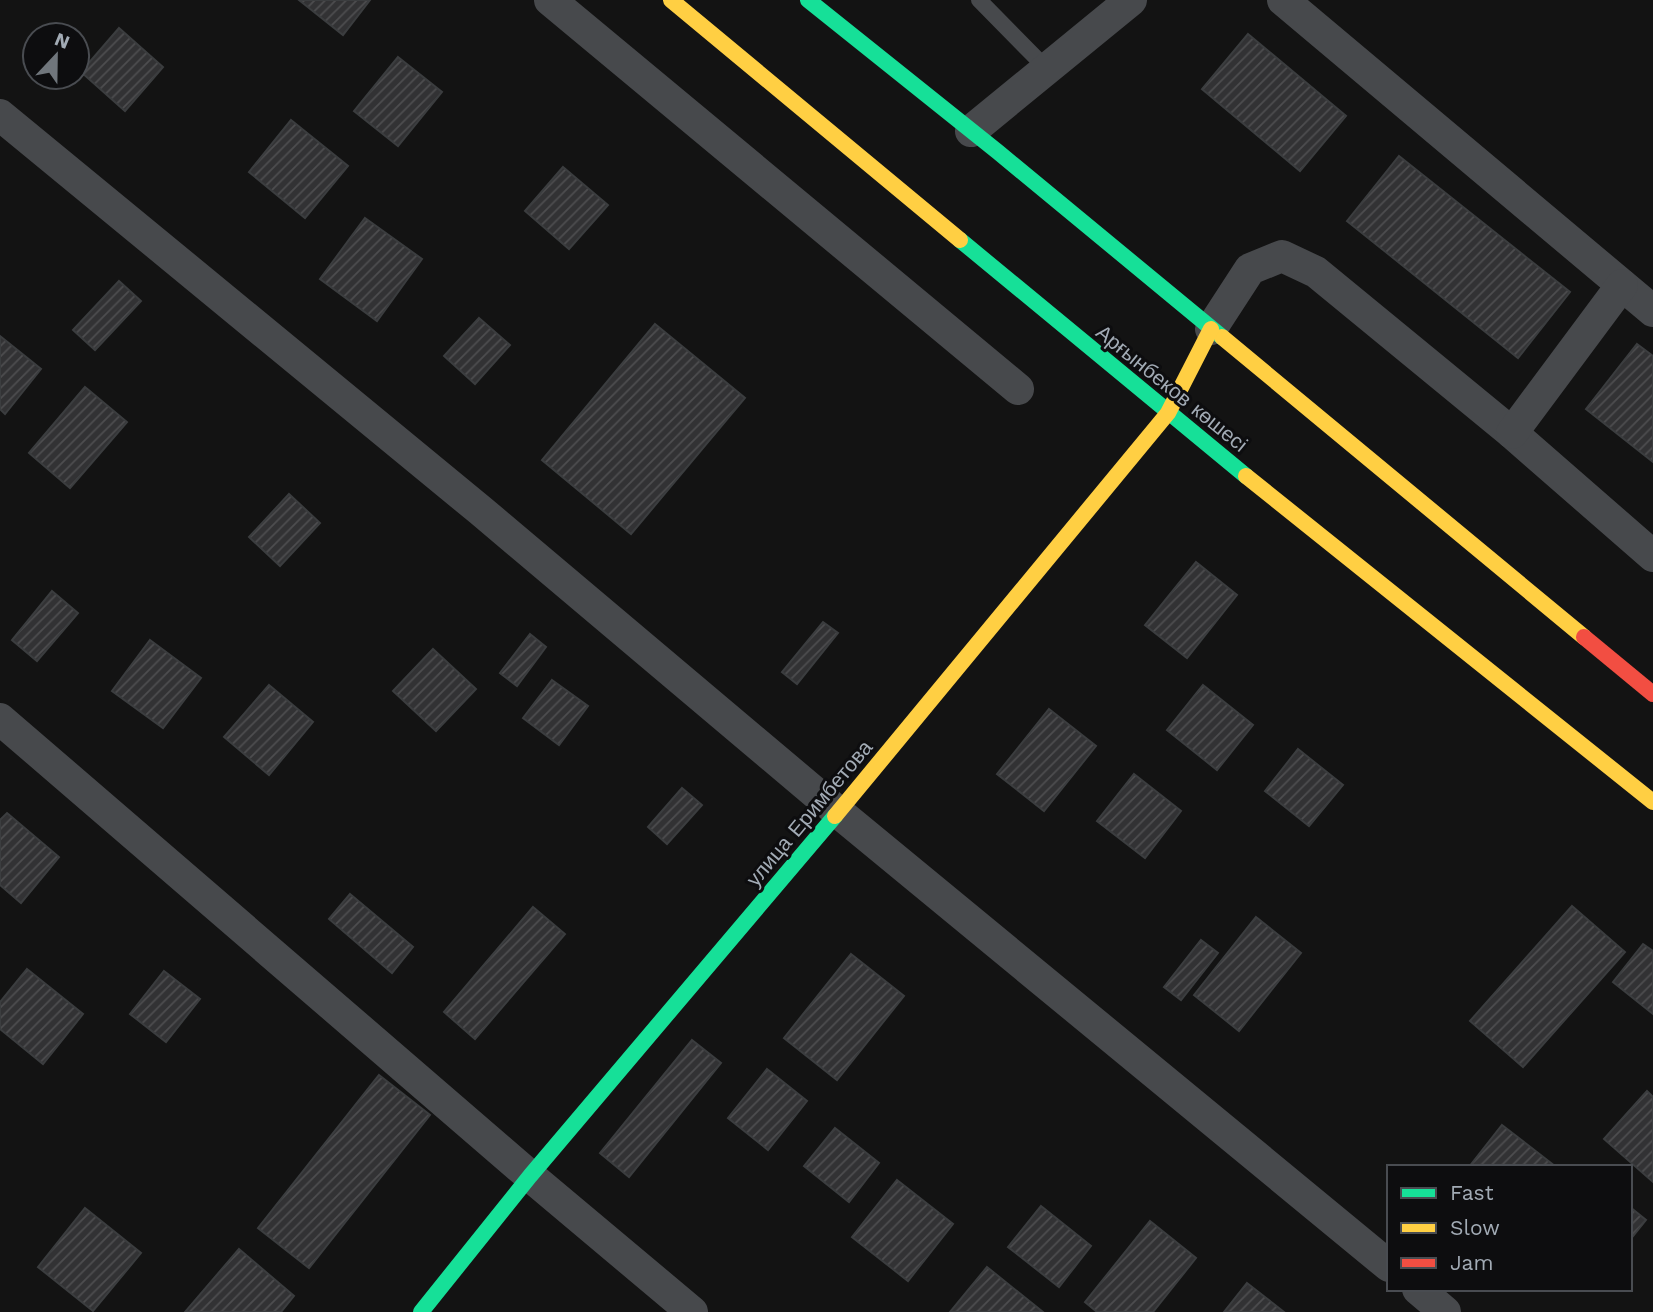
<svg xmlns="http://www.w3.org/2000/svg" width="1653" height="1312" viewBox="0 0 1653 1312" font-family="'Work Sans',sans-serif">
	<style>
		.building { fill: url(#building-hatch); stroke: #3b3d3f; stroke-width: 2 }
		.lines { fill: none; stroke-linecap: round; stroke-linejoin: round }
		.lane { stroke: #47494c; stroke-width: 16 }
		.street { stroke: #47494c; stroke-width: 32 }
		.fast { stroke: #16e098; stroke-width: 16 }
		.slow { stroke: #ffcf43; stroke-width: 16 }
		.jam { stroke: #f24e42; stroke-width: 16 }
		.labels { text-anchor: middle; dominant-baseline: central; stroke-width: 6; stroke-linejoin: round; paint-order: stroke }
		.street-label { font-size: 21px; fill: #a2abb5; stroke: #0d0d0f }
	</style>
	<defs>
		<pattern id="building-hatch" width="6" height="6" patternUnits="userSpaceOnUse" patternTransform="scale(1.75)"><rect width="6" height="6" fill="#323234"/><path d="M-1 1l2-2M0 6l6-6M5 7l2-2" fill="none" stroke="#4d4d4f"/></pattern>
	</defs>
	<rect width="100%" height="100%" fill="#131313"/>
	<g class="building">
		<polygon points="299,0 370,0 343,35"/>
		<polygon points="119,28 163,67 125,111 81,72"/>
		<polygon points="1248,34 1346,116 1300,171 1202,89"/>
		<polygon points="398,57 442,92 398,146 354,111"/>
		<polygon points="291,120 348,166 305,218 249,172"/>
		<polygon points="1399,156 1570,292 1518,358 1347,221"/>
		<polygon points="563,167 608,205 569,249 525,211"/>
		<polygon points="365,218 422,259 377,321 320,279"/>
		<polygon points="119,281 141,301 95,350 73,330"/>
		<polygon points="479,318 510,345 475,384 444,356"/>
		<polygon points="655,324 745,398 631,534 542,460"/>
		<polygon points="0,336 41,369 5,414 0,409"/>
		<polygon points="1637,344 1653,356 1653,462 1586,409"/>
		<polygon points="85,387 127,422 70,488 29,453"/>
		<polygon points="289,494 320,523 280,566 249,537"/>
		<polygon points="1196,562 1237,595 1187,658 1145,625"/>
		<polygon points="52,591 78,613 37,661 12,640"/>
		<polygon points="823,622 838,633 797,684 782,672"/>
		<polygon points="530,634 546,647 517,686 500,673"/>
		<polygon points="150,640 201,678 163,728 112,691"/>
		<polygon points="433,649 476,689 436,731 393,691"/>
		<polygon points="552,680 588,706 559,745 523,718"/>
		<polygon points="269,685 313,722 269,775 224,737"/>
		<polygon points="1203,685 1253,725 1217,770 1167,730"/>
		<polygon points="1049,709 1096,746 1044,811 997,774"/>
		<polygon points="1298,749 1343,785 1309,826 1265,791"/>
		<polygon points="1134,774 1181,811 1145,858 1097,821"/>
		<polygon points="682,788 702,805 667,844 648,827"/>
		<polygon points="7,813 59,857 21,903 0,885 0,820"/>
		<polygon points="350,894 413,947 392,973 329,919"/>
		<polygon points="1572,906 1625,952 1523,1067 1470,1021"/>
		<polygon points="533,907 565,934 475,1039 444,1012"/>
		<polygon points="1256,917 1301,953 1239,1031 1194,995"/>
		<polygon points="1201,940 1218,953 1181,1000 1164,987"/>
		<polygon points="1643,944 1653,951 1653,1014 1613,982"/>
		<polygon points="851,954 904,996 837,1080 784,1038"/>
		<polygon points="27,969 83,1014 43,1064 0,1029 0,1002"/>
		<polygon points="164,971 200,999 166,1042 130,1014"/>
		<polygon points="692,1040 721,1063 629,1177 600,1153"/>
		<polygon points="767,1069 807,1101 768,1150 728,1118"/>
		<polygon points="379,1075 430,1115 309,1268 258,1228"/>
		<polygon points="1647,1091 1653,1097 1653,1182 1604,1139"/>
		<polygon points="1502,1125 1555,1166 1554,1167 1469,1167"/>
		<polygon points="835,1128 879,1163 849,1202 804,1166"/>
		<polygon points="897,1180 953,1224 908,1281 852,1237"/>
		<polygon points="1041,1206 1091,1246 1059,1287 1008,1247"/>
		<polygon points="1630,1207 1646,1220 1630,1240"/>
		<polygon points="85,1208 141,1253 93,1311 38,1267"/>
		<polygon points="1150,1221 1196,1258 1153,1312 1097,1312 1085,1302"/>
		<polygon points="239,1249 294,1296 281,1312 185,1312"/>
		<polygon points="987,1267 1043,1312 950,1312"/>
		<polygon points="1247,1283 1284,1312 1224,1312"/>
	</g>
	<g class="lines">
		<polyline class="lane" points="979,0 1047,69"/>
		<g class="street">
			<polyline points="550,0 1018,389"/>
			<polyline points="1283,0 1653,311"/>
			<polyline points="0,115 480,510 838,812 1389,1266"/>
			<polyline points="971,131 1131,0"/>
			<polyline points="1211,329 1250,269 1282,256 1316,272 1512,433 1653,556"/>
			<polyline points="1512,433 1622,285"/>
			<polyline points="0,719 530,1176 692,1312"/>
			<polyline points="1418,1289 1445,1312"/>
		</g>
		<g class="fast">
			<polyline points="808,0 998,152 1222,337"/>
			<polyline points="960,240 1246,476"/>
			<polyline points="421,1312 530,1176 835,816"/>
		</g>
		<g class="slow">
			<polyline points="671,0 960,240"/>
			<polyline points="1222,337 1584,637"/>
			<polyline points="1246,476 1653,802"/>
			<polyline points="835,816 1168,413 1211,329"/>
		</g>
		<polyline class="jam" points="1584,637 1653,694"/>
	</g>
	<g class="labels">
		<g class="street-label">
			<text transform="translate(1172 388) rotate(39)">Арғынбеков көшесі</text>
			<text transform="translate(809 813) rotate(-50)">улица Еримбетова</text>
		</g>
	</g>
	<rect x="1387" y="1165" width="245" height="126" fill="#0d0d0f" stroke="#494c51" stroke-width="2"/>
	<rect x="1401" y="1188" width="35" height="10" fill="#16e098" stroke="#494c51" stroke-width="2"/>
	<text x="1450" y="1200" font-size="21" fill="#a2abb5">Fast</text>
	<rect x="1401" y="1223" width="35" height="10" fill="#ffcf43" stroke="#494c51" stroke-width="2"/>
	<text x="1450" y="1235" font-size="21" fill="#a2abb5">Slow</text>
	<rect x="1401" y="1258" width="35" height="10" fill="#f24e42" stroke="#494c51" stroke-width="2"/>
	<text x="1450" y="1270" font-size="21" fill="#a2abb5">Jam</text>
	<g transform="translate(56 56) rotate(22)"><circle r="33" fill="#0d0d0f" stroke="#494c51" stroke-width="2"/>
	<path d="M0-5L12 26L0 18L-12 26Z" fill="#70767c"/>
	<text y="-10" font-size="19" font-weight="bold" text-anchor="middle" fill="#a2abb5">N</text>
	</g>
</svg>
